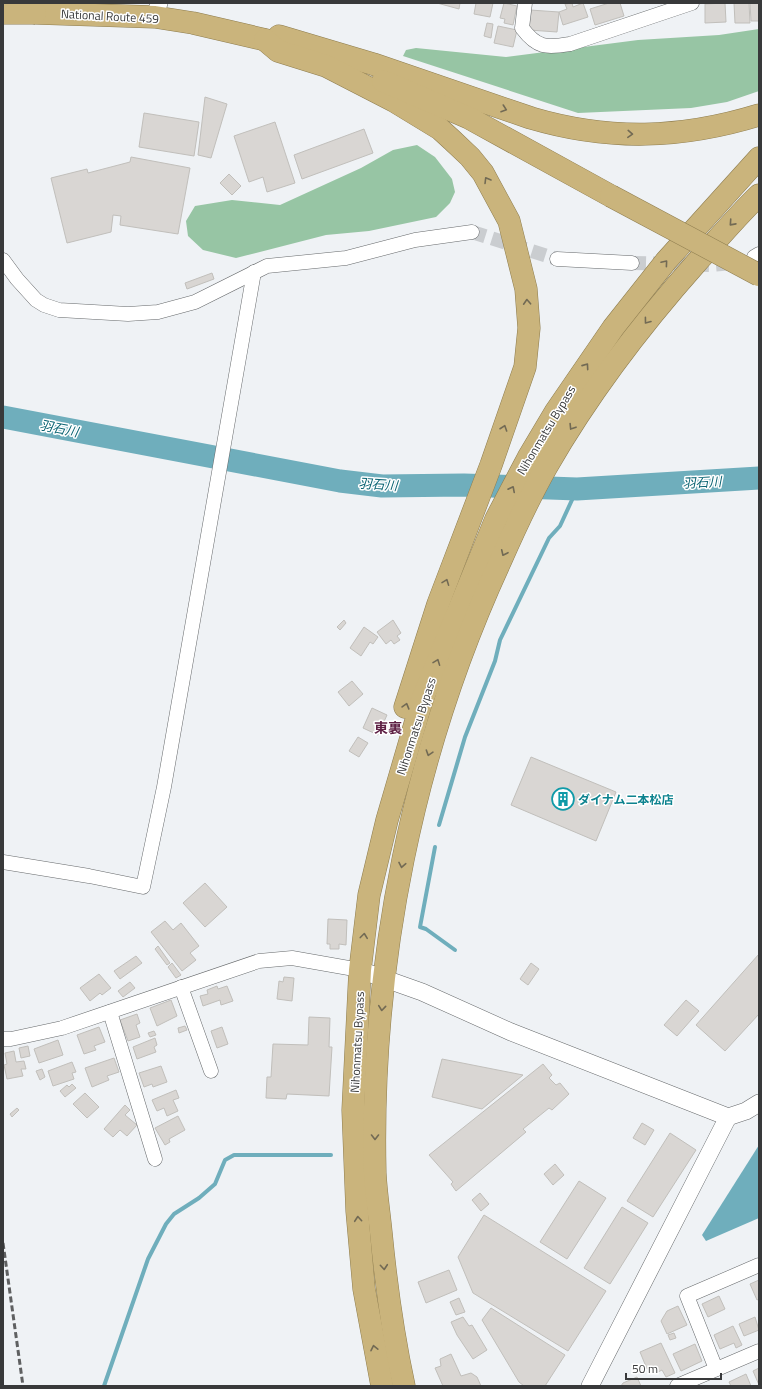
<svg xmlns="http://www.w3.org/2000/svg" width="762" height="1389" viewBox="0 0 762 1389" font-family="'Titillium Web','Noto Sans JP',sans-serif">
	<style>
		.forest { fill: #97c5a4 }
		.water { fill: #6faebc }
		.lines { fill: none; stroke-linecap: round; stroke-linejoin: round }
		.stream { stroke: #6faebc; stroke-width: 4 }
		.river { stroke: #6faebc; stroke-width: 23 }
		.building { fill: #d9d6d3; stroke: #c1bfbb }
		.minor-tunnel { stroke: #cacdd0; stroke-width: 14; stroke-dasharray: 14 7; stroke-linecap: butt }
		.minor-casing { stroke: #676a6c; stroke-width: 15 }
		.tertiary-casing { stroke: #676a6c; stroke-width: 18 }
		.trunk-casing { stroke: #8e7d4f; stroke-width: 23 }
		.minor { stroke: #fff; stroke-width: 14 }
		.tertiary { stroke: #fff; stroke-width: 17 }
		.trunk { stroke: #cab47c; stroke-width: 22 }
		.rail { stroke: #5f6061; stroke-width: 3; stroke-dasharray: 6 3; stroke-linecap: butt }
		.trunk-bridge-casing { stroke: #8e7d4f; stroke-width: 23; stroke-linecap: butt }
		.trunk-bridge { stroke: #cab47c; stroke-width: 22 }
		.oneway { stroke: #726a54 }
		.labels { text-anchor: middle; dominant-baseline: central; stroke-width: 3; stroke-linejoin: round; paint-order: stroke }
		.street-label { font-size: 12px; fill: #38393a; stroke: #fff }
		.culture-label { font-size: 12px; font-weight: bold; fill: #0d838f; stroke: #fff; text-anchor: start }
		.water-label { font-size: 13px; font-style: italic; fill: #096372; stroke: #fff }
		.quarter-label { font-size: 14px; font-weight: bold; fill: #5e2044; stroke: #fff }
	</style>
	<rect width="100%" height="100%" fill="#eff2f5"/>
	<g class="forest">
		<polygon points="759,29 759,91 727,102 691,108 578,113 403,56 406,50 416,48 506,57 638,40 719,35"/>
		<polygon points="417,145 435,157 452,179 455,192 450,203 436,217 369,231 326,235 236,258 203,250 188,236 186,221 195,206 232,200 280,205 361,168 393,150"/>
	</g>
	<polygon class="water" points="759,1145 759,1218 706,1241 702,1235"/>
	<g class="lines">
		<g class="stream">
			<polyline points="439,825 465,737 495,661 500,640 549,538 560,526 577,489"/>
			<polyline points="435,847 420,927 426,929 455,950"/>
			<polyline points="104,1386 148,1259 166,1224 174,1214 199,1198 215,1184 225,1160 234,1155 331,1155"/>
		</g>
		<polyline class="river" points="3,417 340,481 382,486 464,485 577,489 759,478"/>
	</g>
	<g class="building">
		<polygon points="437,3 460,3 459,9"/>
		<polygon points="476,3 493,3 490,17 474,14"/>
		<polygon points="504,3 517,6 513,25 504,23 505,19 500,18"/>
		<polygon points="572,3 573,7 583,3 588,17 563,25 559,12 567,9 565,4"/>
		<polygon points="609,3 620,3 624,16 595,25 590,9"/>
		<polygon points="725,3 726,22 705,23 705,4"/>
		<polygon points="734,3 749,3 750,23 735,23"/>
		<polygon points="750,3 759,3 759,21 751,21"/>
		<polygon points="530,10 559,12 557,32 529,30"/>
		<polygon points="487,23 493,24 491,38 484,36"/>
		<polygon points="498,26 517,30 513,47 494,43"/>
		<polygon points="205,97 227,104 211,158 198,155"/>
		<polygon points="144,113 199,122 194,156 139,147"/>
		<polygon points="275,122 295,183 267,192 263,177 249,182 234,136"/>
		<polygon points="364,129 373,153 302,179 294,155"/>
		<polygon points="131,157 190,168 178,234 120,225 121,216 113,215 111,232 67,243 51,178 87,169 88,173 130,162"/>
		<polygon points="229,174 241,186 232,195 220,183"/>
		<polygon points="212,273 214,279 187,289 185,283"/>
		<polygon points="344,620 346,623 340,630 337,627"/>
		<polygon points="393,620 401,633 397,636 400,640 394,644 391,640 386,644 377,632"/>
		<polygon points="364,627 378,637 373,644 370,642 361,656 350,648"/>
		<polygon points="352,681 363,694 349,706 338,692"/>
		<polygon points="372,708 387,715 378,735 363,728"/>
		<polygon points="358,737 368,743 359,757 349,751"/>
		<polygon points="531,757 616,792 596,841 511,805"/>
		<polygon points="205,883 227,907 205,927 183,903"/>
		<polygon points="328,919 347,920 346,945 339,944 339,949 330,949 330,944 327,944"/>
		<polygon points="165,921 173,930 181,923 199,946 190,953 196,960 182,971 151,932"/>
		<polygon points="158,946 170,963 167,965 155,949"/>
		<polygon points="759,954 759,1014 725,1051 696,1025"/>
		<polygon points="136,956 142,963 120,979 114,971"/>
		<polygon points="172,963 181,975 176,978 168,967"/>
		<polygon points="531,963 539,969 528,985 520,979"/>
		<polygon points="99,974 111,988 102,995 100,993 90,1001 80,988"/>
		<polygon points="284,977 294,978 292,1001 277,999 279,981 283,982"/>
		<polygon points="130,982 135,988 123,997 118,991"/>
		<polygon points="217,986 218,989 227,986 233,1001 221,1005 220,1000 203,1006 200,996 208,994 207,990"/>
		<polygon points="171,1000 177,1016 157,1026 150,1008"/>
		<polygon points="686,1000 699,1011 677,1036 664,1025"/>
		<polygon points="137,1014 140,1023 136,1025 140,1037 128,1041 120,1020"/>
		<polygon points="309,1017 330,1018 329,1047 332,1047 329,1096 287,1094 286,1099 266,1098 267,1077 271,1077 273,1044 308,1045"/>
		<polygon points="185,1026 187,1030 179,1033 178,1028"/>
		<polygon points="99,1027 105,1042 94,1046 96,1050 84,1054 77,1035"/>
		<polygon points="222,1027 228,1044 217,1048 211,1031"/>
		<polygon points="154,1031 156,1035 150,1037 148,1033"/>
		<polygon points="155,1038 157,1045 154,1047 156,1052 137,1059 133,1047"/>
		<polygon points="58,1040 63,1055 39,1063 34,1049"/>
		<polygon points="28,1046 30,1056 21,1058 19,1048"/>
		<polygon points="14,1051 16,1062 24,1061 26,1069 21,1069 23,1076 7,1079 4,1065 7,1064 5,1053"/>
		<polygon points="114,1058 119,1072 107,1076 109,1080 92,1087 85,1068"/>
		<polygon points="442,1059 523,1075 482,1109 432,1097"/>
		<polygon points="72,1062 76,1072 72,1073 74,1079 53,1086 48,1071"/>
		<polygon points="543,1064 552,1075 549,1078 556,1085 560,1083 569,1094 552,1110 549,1108 523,1129 526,1132 456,1191 451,1184 453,1182 429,1155"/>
		<polygon points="161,1066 167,1082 153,1087 152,1084 144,1087 139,1073"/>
		<polygon points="42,1069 45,1077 40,1080 36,1071"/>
		<polygon points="72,1084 76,1088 65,1097 60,1091 67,1085 69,1087"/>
		<polygon points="176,1090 179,1098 173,1100 178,1111 167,1116 164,1108 157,1111 152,1100"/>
		<polygon points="85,1093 99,1107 87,1118 73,1104"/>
		<polygon points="125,1105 130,1110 125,1115 137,1125 127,1136 120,1130 113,1137 104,1129"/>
		<polygon points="17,1108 19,1110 12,1117 10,1114"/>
		<polygon points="178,1116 185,1130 169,1139 170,1142 165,1145 155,1128"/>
		<polygon points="642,1123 654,1130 645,1145 633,1138"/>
		<polygon points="670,1133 696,1150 653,1217 627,1201"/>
		<polygon points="555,1164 564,1175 553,1185 544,1174"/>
		<polygon points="579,1181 606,1198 567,1259 540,1242"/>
		<polygon points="480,1193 489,1204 481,1211 472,1200"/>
		<polygon points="622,1207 648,1223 610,1284 584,1268"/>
		<polygon points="484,1215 606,1291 568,1351 473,1293 458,1257"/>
		<polygon points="449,1270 457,1290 426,1303 418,1282"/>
		<polygon points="759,1280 759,1299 757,1300 750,1284"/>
		<polygon points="719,1296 725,1309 708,1317 702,1304"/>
		<polygon points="459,1298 465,1312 456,1315 450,1302"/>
		<polygon points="678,1306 687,1325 667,1334 661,1321 667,1311"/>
		<polygon points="491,1308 565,1355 545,1386 524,1386 519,1382 482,1320"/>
		<polygon points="463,1317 469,1326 472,1325 487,1350 473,1359 457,1335 451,1322"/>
		<polygon points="755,1317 759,1330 744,1336 739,1324"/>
		<polygon points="733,1326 742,1345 736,1348 734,1343 720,1349 714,1335"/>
		<polygon points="674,1333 676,1338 670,1340 668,1335"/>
		<polygon points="661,1343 675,1373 666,1377 662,1370 658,1372 656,1366 647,1369 640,1352"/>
		<polygon points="695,1344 702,1361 681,1371 673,1354"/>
		<polygon points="451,1354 461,1376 471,1373 477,1377 481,1386 443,1386 435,1368 441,1366 440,1359"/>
		<polygon points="759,1368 759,1385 753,1371"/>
		<polygon points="746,1374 751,1386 731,1386 729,1382"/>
		<polygon points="637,1377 641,1386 621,1386 623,1383"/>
	</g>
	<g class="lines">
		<g class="minor-tunnel">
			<polyline points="472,232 557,259"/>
			<polyline points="632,263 710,265 734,263"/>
		</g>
		<g class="minor-casing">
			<g id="minor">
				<path d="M525,3L522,28C537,48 546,48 570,44L692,3"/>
				<polyline points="754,257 759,254"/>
				<polyline points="557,259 632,263"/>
				<polyline points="3,260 17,279 36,300 44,305 59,310 128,314 158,312 195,302 267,266 346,258 415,240 472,232"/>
				<polyline points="3,862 89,876 143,887 164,787 254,272"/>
				<polyline points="181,987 211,1071"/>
				<polyline points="110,1012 155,1159"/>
				<polyline points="3,1039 11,1039 62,1028 259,961 292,958 360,970"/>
				<polyline points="716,1369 687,1296 759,1265"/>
				<polyline points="677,1386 759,1351"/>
			</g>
		</g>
		<g class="tertiary-casing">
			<g id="tertiary">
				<polyline points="155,17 159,3"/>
				<polyline points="360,970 422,992 511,1032 728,1117 746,1111 759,1103"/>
				<polyline points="590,1386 728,1117"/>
			</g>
		</g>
		<g class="trunk-casing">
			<g id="trunk">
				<polyline points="35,13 155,17 193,23 279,43"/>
				<path d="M279,36L373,64L531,118C609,141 681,139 759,115"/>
				<polyline points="265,40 278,51 326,66 394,101 440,129 452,140 470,157 483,173 509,221 526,289 529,328 525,367 491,465 438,604 405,707"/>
				<polyline points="383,81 469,118 611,196"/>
				<polyline points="382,1386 364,1289 357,1211 353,1110 360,970 369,895 387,820 422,700 496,519 528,458 556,411 613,328 666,261 759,158"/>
				<path d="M404,1386C393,1335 386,1284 381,1232C379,1212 376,1193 375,1173C370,963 413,750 501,560C515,528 530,496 547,466C589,393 641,325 697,262C718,239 737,216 759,195"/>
			</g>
		</g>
		<use href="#minor" class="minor"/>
		<use href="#tertiary" class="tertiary"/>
		<use href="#trunk" class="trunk"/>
		<g class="rail">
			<polyline points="3,17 6,3"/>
			<polyline points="3,1243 23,1386"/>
		</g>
		<g class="trunk-bridge-casing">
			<g id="trunk-bridge">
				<polyline points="3,13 35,13"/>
				<polyline points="611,196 759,275"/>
			</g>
		</g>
		<use href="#trunk-bridge" class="trunk-bridge"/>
	</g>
	<defs><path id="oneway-chevron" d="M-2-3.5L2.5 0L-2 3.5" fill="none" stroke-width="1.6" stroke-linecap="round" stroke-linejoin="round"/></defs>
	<g class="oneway">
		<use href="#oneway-chevron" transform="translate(504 109) rotate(19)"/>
		<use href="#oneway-chevron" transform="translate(630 134) rotate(3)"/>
		<use href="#oneway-chevron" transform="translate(487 180) rotate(-121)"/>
		<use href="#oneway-chevron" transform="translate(732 223) rotate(132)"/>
		<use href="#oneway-chevron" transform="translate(665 263) rotate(-50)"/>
		<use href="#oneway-chevron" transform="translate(527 302) rotate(-93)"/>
		<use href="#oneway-chevron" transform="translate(647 321) rotate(127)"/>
		<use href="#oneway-chevron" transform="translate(586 366) rotate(-55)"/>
		<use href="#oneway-chevron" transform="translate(572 427) rotate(122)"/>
		<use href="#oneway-chevron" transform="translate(504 428) rotate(-71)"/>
		<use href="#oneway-chevron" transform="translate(512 489) rotate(-63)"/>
		<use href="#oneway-chevron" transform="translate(504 553) rotate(115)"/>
		<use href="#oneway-chevron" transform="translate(446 582) rotate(-69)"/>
		<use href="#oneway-chevron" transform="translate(437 662) rotate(-69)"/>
		<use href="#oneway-chevron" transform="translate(406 706) rotate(-74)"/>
		<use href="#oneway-chevron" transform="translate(429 753) rotate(108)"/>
		<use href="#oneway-chevron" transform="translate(402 865) rotate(101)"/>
		<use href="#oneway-chevron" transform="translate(364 936) rotate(-83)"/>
		<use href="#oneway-chevron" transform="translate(382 1008) rotate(96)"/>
		<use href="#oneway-chevron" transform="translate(375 1137) rotate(90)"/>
		<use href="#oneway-chevron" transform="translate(358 1219) rotate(-95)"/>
		<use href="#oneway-chevron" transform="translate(384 1267) rotate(85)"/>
		<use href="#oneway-chevron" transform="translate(374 1348) rotate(-102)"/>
	</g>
	<defs>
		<g id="building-ring" transform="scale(1.15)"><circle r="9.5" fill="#fff" stroke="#0f9aa8" stroke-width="1.5"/><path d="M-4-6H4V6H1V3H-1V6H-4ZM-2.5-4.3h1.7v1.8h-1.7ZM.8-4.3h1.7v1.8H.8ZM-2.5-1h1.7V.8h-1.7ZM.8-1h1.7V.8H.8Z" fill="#0f9aa8"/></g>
	</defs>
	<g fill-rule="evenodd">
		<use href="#building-ring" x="563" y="799"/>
	</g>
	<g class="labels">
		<g class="street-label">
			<text transform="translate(110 16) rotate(3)">National Route 459</text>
			<text transform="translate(546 430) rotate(-59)">Nihonmatsu Bypass</text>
			<text transform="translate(416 726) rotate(-72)">Nihonmatsu Bypass</text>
			<text transform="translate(357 1042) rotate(-87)">Nihonmatsu Bypass</text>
		</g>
		<g class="culture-label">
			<text x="578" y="799">ダイナム二本松店</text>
		</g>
		<g class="water-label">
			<text transform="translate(59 428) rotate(11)">羽石川</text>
			<text transform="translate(702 482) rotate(-3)">羽石川</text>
			<text transform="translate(378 484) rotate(4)">羽石川</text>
		</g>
		<g class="quarter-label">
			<text x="388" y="727">東裏</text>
		</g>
	</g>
	<rect width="762" height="1389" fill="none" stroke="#38393a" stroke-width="8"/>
	<path d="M626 1373v6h95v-6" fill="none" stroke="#38393a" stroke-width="2"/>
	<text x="632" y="1373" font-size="12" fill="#38393a" stroke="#ffffff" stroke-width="3" paint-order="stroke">50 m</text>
</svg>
